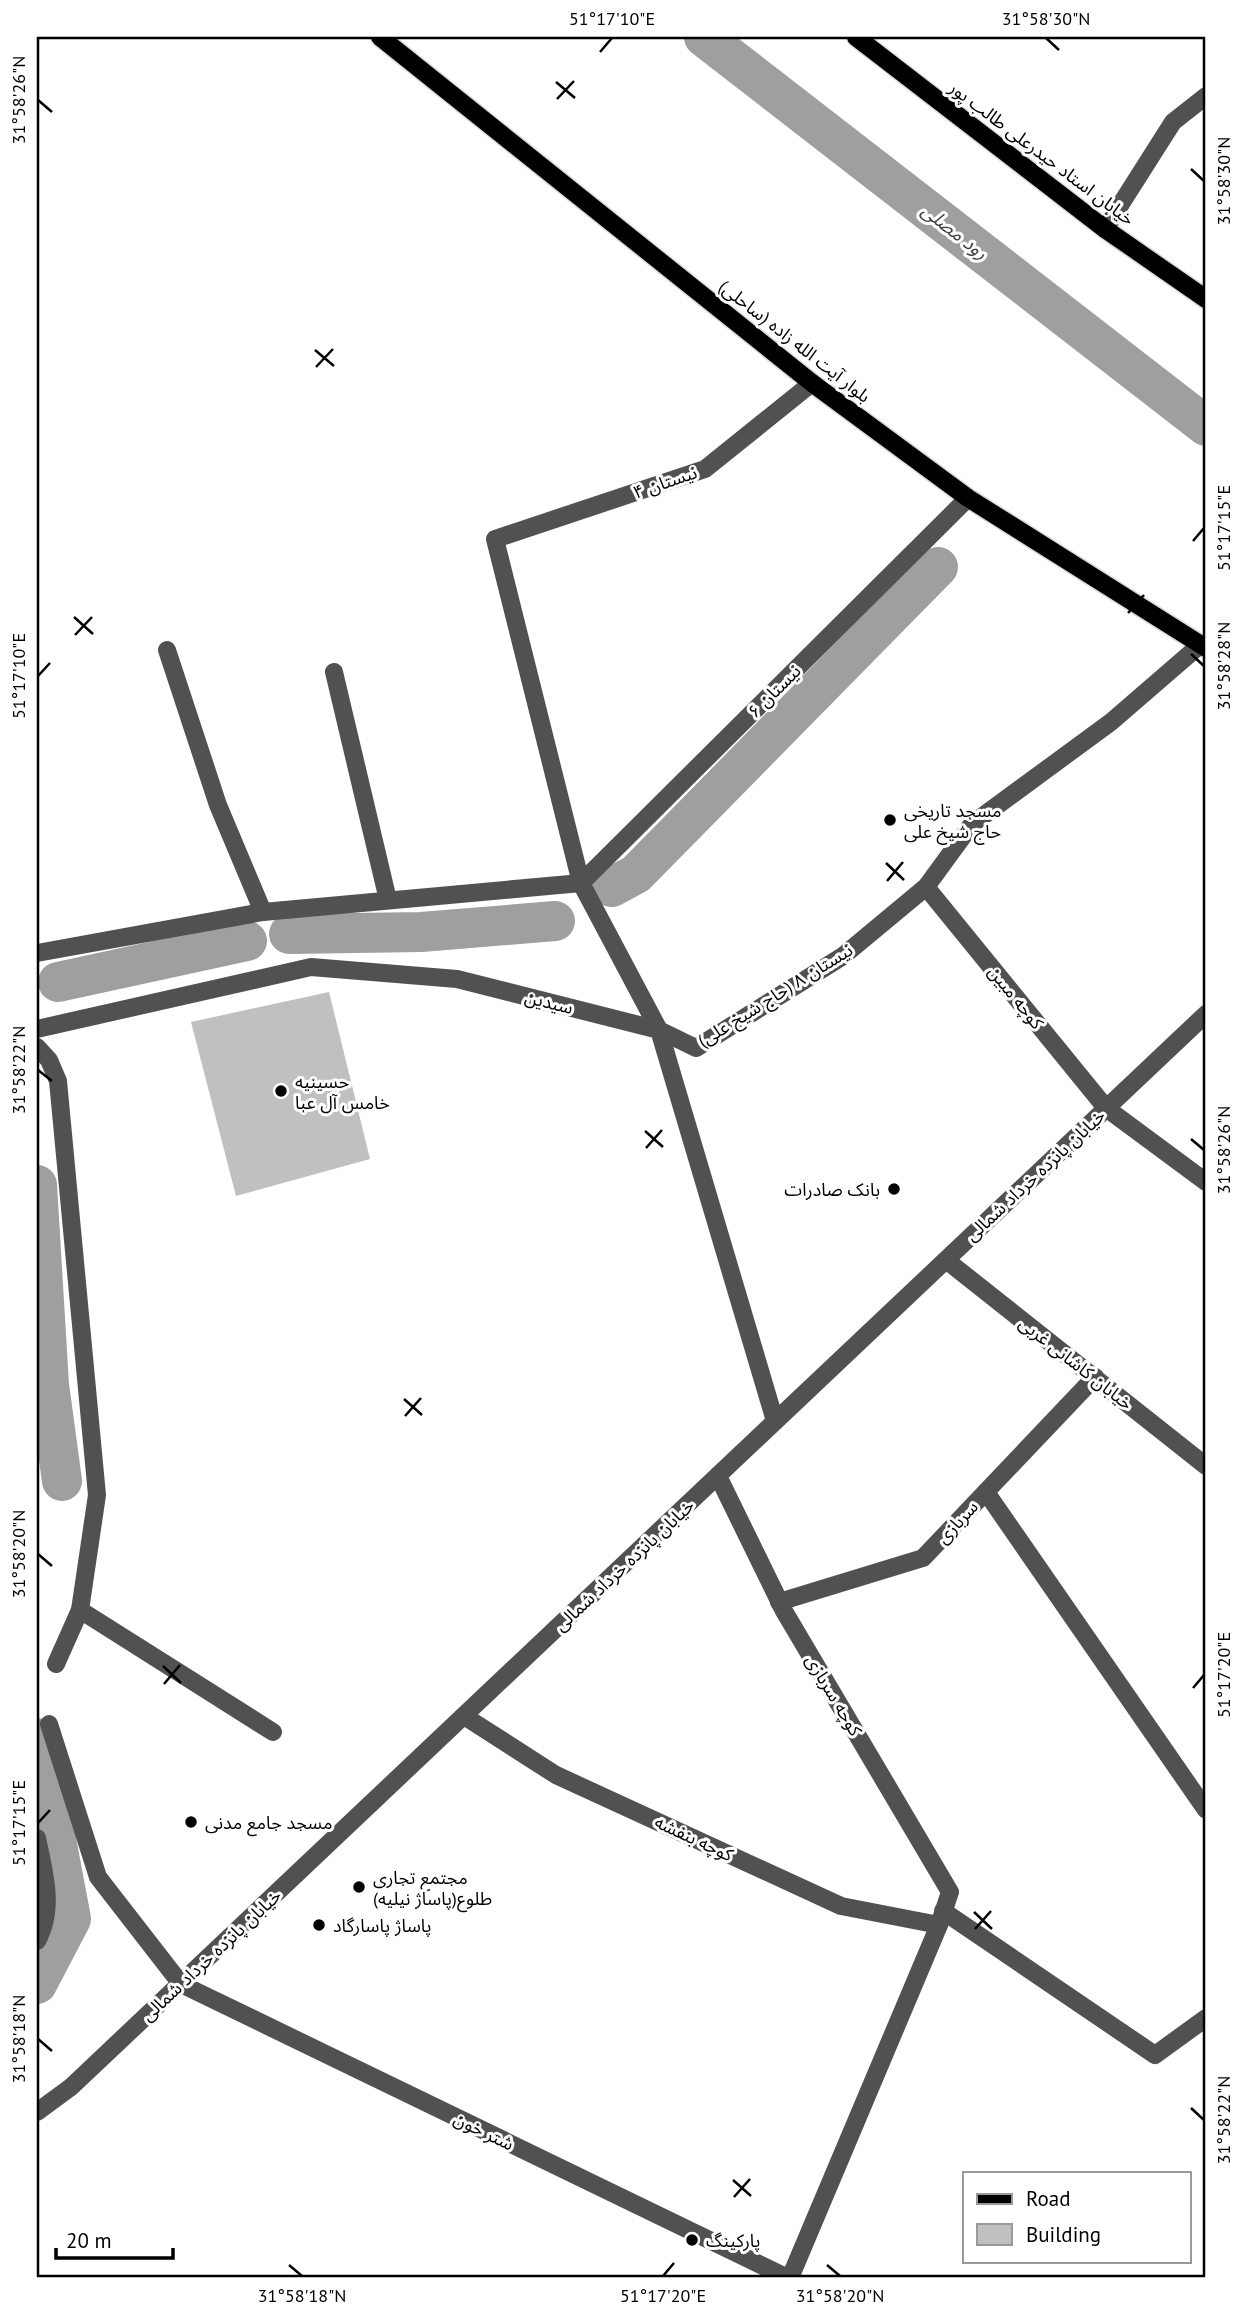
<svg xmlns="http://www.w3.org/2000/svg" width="1243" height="2315" viewBox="0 0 1243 2315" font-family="'PT Sans','Noto Sans Arabic',sans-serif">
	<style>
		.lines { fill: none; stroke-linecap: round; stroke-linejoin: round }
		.canal { stroke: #9f9f9f; stroke-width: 40 }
		.building { fill: #c0c0c0 }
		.major-casing { stroke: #dbdbdb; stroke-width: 21 }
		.minor { stroke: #515151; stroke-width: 18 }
		.major { stroke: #000; stroke-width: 18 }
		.ticks { fill: none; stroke: #000; stroke-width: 2.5 }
		.poi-dot { fill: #000; stroke: #fff; stroke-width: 2.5 }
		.labels { text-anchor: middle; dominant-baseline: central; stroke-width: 6; stroke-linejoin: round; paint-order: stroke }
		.street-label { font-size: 18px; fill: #000; stroke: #fff }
		.poi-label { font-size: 18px; fill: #000; stroke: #fff; text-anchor: start }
		.water-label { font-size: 19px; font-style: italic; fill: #404040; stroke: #fff }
		.neatline { fill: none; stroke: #000; stroke-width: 2.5 }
		.ticks-label { font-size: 18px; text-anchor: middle; fill: #000 }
	</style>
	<rect width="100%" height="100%" fill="#fff"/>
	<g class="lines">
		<g class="canal">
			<polyline points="704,37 1206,426"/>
			<polyline points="612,887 636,874 938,567"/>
			<polyline points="289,934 421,932 555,921"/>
			<polyline points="58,982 247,941"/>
			<polyline points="37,1185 49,1385 62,1481"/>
			<polyline points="37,1738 71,1919 37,1984"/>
		</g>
	</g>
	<polygon class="building" points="329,992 370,1159 236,1196 191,1022"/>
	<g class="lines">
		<g class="major-casing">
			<g id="major">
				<polyline points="380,37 812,383 968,498 1206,648"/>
				<polyline points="856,37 1105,229 1206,299"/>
			</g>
		</g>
		<g class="minor">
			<polyline points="1105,229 1173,122 1206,96"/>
			<polyline points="167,650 218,805 263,912"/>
			<polyline points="334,672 388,900"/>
			<polyline points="581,883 495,539 705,469 812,383"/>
			<polyline points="581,883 968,498"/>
			<polyline points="926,887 1106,1108 1206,1182"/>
			<polyline points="37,953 263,912 581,883 659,1030 696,1048 843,956 926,887 972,824 1111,722 1200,645"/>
			<polyline points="37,1029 311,967 457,979 659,1030 775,1421"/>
			<polyline points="37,1047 49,1060 58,1081 97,1495 80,1610 56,1664"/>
			<polyline points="946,1260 1206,1466"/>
			<polyline points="718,1476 784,1611 950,1892 939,1925 790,2278"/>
			<polyline points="986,1492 1206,1810"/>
			<polyline points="779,1602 923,1558 1095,1377"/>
			<polyline points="80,1610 273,1732"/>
			<polyline points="464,1716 556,1775 841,1906 939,1925"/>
			<polyline points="49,1724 98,1877 181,1984 788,2278"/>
			<path d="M37,1838C44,1872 55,1909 37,1941"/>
			<polyline points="943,1911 1155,2055 1206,2018"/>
			<polyline points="37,2112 71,2087 1206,1014"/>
		</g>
		<use href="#major" class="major"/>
	</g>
	<path class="ticks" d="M1046,38L1059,50M600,52L612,38M556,82L575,98M557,99L574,81M38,100L52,112M1191,169L1204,181M315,350L334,366M316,367L333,349M1193,541L1204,528M1127,596L1145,612M1128,613L1144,595M74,617L93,634M75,635L92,617M1191,654L1204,666M38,676L50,663M886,863L904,880M887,881L903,862M38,1070L52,1081M645,1131L663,1147M1191,1139L1204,1150M646,1148L662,1130M404,1399L422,1415M405,1416L421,1398M38,1554L52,1566M163,1666L181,1683M164,1684L180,1665M1193,1688L1204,1675M38,1823L50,1810M974,1912L992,1929M975,1929L991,1911M38,2039L52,2051M1191,2108L1204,2120M733,2180L751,2196M734,2197L750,2179M289,2265L302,2276M827,2265L840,2276M663,2276L674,2263"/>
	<g class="poi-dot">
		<circle cx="890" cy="820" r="7"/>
		<circle cx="281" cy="1091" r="7"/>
		<circle cx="894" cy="1189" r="7"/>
		<circle cx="191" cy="1822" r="7"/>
		<circle cx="359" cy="1887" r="7"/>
		<circle cx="319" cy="1925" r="7"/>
		<circle cx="692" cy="2240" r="7"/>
	</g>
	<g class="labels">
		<g class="street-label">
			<text transform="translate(1042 153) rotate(37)">خیابان استاد حیدرعلی طالب پور</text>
			<text transform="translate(795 341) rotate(38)">بلوار آیت الله زاده (ساحلی)</text>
			<text transform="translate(665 482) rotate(-19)">نیستان ۴</text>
			<text transform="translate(774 691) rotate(-45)">نیستان ۶</text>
			<text transform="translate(775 995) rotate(-32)">نیستان ۸ (حاج شیخ علی)</text>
			<text transform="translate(1016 997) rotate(51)">کوچه مبین</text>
			<text transform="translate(549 1002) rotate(14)">سیدین</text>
			<text transform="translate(1035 1175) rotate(-43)">خیابان پانزده خرداد شمالی</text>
			<text transform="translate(1076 1363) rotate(38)">خیابان کاشانی غربی</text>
			<text transform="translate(957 1522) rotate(-47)">سربازی</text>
			<text transform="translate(624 1565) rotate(-43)">خیابان پانزده خرداد شمالی</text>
			<text transform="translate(834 1695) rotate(59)">کوچه سربازی</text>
			<text transform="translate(694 1838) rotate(25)">کوچه بنفشه</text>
			<text transform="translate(211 1955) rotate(-43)">خیابان پانزده خرداد شمالی</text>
			<text transform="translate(484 2131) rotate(26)">شتر خون</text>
		</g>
		<g class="poi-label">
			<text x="904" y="810">مسجد تاریخی<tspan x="904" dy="21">حاج شیخ علی</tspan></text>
			<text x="295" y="1081">حسینیه<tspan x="295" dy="21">خامس آل عبا</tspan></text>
			<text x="880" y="1189" text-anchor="end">بانک صادرات</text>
			<text x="205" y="1822">مسجد جامع مدنی</text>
			<text x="373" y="1877">مجتمع تجاری<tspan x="373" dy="21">طلوع(پاساژ نیلیه)</tspan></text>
			<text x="333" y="1925">پاساژ پاسارگاد</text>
			<text x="706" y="2240">پارکینگ</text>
		</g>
		<g class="water-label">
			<text transform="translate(955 231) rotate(38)">رود مصلی</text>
		</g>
	</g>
	<rect width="1243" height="2315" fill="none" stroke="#ffffff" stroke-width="77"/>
	<rect x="963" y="2172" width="228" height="91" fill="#ffffff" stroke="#999999" stroke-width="2"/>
	<rect x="977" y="2194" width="35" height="10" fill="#000000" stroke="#999999" stroke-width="2"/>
	<text x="1026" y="2206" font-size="21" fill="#000000">Road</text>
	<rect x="977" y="2224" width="35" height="21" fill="#c0c0c0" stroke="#999999" stroke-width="2"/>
	<text x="1026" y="2242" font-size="21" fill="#000000">Building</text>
	<path d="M56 2248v10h117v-10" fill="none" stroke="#000000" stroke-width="3.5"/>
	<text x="66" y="2248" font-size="21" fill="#000000" stroke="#ffffff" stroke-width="5" paint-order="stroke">20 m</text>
	<rect x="38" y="38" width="1166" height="2238" class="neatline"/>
	<g class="ticks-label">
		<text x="612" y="25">51°17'10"E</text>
		<text x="1046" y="25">31°58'30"N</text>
		<text transform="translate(19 100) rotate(-90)" y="6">31°58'26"N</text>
		<text transform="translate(1224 181) rotate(-90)" y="6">31°58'30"N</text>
		<text transform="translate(1224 528) rotate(-90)" y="6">51°17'15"E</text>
		<text transform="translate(1224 666) rotate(-90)" y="6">31°58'28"N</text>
		<text transform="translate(19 676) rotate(-90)" y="6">51°17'10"E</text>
		<text transform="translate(19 1070) rotate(-90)" y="6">31°58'22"N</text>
		<text transform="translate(1224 1150) rotate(-90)" y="6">31°58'26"N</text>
		<text transform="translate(19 1554) rotate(-90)" y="6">31°58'20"N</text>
		<text transform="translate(1224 1675) rotate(-90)" y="6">51°17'20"E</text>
		<text transform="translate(19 1823) rotate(-90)" y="6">51°17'15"E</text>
		<text transform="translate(19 2039) rotate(-90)" y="6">31°58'18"N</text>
		<text transform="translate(1224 2120) rotate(-90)" y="6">31°58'22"N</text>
		<text x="302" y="2302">31°58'18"N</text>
		<text x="663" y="2302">51°17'20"E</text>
		<text x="840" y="2302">31°58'20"N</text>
	</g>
</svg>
